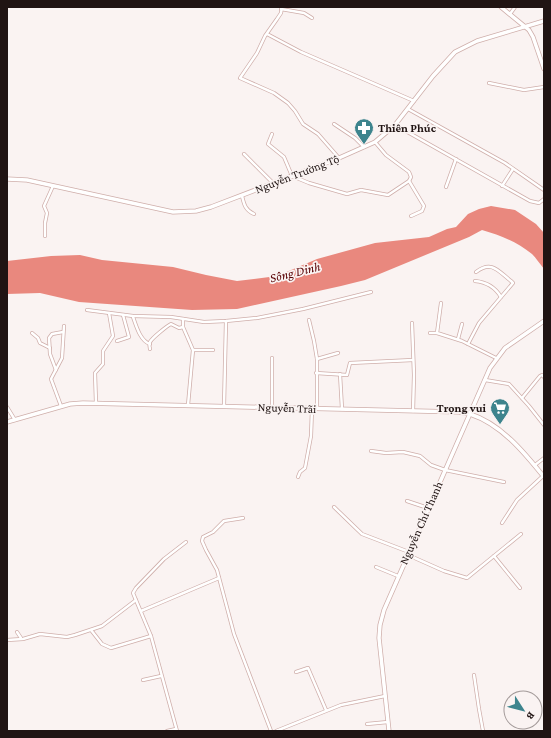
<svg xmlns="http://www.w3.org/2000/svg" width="551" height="738" viewBox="0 0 551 738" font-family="'Crimson Pro',serif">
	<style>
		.water { fill: #e9887e }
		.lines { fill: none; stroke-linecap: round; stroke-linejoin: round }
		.minor-casing { stroke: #cfaeaa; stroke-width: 4 }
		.tertiary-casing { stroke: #cfaeaa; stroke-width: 5 }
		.secondary-casing { stroke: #cfaeaa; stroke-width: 5 }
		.minor { stroke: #fff; stroke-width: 2.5 }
		.tertiary { stroke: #fff; stroke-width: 3.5 }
		.secondary { stroke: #fff; stroke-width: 3.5 }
		.labels { text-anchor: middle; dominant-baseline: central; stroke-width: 3.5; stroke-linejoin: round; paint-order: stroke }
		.poi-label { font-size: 12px; font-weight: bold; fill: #201413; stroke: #faf3f2; text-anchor: start }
		.street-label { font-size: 12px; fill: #201413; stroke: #faf3f2 }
		.water-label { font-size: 13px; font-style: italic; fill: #580003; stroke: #faf3f2 }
	</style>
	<rect width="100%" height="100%" fill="#faf3f2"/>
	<path class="water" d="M491,206L515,210L536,224L544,233V269C540,264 536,258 532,254C517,242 500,235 482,230L469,237L365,280L341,286L237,309L192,310L79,302L40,293L7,294V261L51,256L80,255L102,260L173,267L206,275L237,281L277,276L317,259L375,243L429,237L447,229L456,227L468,214L479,209Z"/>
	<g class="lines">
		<g class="minor-casing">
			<g id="minor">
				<polyline points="282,7 281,13 277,19 265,36 257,53 240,78 274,93 288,103 295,111 303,124 318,134 339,158"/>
				<polyline points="281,9 304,13 312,18"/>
				<polyline points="510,14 515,7"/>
				<polyline points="267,34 301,52 414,101"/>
				<polyline points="489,83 524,90 544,87"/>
				<polyline points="408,109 505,163 544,190"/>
				<polyline points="334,124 355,138 364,147"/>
				<polyline points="395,125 530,201 539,203 544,199"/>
				<polyline points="272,134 268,144 284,157 292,176 309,183 347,194 361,190 388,195 409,181 411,177 409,172 386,155 375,142"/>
				<polyline points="244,154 273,183"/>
				<polyline points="409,181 424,206 422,211 411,216"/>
				<polyline points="502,186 513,169"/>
				<polyline points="446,187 456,159"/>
				<path d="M242,196C244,204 245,210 254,214"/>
				<polyline points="45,236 45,223 47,213 44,206 53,186"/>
				<path d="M475,281C486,282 495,287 501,297"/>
				<polyline points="441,303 437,333 462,341 496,358"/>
				<polyline points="87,310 133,316 171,317 204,322 226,321 257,318 303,309 371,292"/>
				<path d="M133,317C136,325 140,341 150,344"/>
				<polyline points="183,319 183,327 193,350 188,405"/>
				<polyline points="309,320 314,341 317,359 317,408"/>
				<polyline points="412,323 414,375 413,411"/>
				<polyline points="32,333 38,338 40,343 50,348"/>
				<polyline points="430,333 437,333"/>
				<polyline points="458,339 462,324"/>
				<polyline points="117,341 129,337 123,315"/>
				<path d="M468,344L479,323L513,283L511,281C498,271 492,260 476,272"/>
				<path d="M150,349C149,346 149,345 150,342C152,338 167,326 171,324L179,328L183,327"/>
				<polyline points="193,350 213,350"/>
				<polyline points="272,358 272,407"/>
				<polyline points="317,359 338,353"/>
				<polyline points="56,370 50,354 49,338 52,334 63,332"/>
				<polyline points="316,373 347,375 350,363 413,360"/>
				<polyline points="340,374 342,409"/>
				<polyline points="485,380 509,384 529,406 544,425"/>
				<polyline points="522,398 540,376 542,375 544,377"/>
				<polyline points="96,403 95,373 103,364 103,351 113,336 109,313"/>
				<polyline points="61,406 51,379 62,358 64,326"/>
				<polyline points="224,406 226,321"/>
				<polyline points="7,407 15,420"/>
				<polyline points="371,451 386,453 403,452 420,456 431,465 445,470 504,482"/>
				<polyline points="535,465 544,458"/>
				<polyline points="298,477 300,472 305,468 311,436 312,409"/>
				<polyline points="407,501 428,508"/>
				<polyline points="334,507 362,534 409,552"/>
				<polyline points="243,518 224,521 213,532 203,537 202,541 206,550 217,570 234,634 271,731"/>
				<polyline points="502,523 517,500 543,476"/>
				<polyline points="408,555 444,571 467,578 521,534"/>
				<polyline points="494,556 520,588"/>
				<polyline points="376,567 398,576"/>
				<polyline points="141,611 219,578"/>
				<polyline points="91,630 102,644 111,648 151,636"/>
				<polyline points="17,632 21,638"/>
				<polyline points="7,640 23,639 40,634 67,637 75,635 102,626 136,600"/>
				<polyline points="296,672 308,668 326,710"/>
				<polyline points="474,675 479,709 483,731"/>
				<polyline points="143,680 161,676"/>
				<polyline points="367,724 388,722"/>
				<polyline points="167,731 176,729"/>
				<polyline points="177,731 151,636 133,593 136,588 164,559 186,542"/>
				<polyline points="276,731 341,705 385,696"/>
			</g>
		</g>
		<g class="tertiary-casing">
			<g id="tertiary">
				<polyline points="7,179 27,180 173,212 196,211 211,207 339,158 375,142 395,125 433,76 455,52 477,41 544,21"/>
				<path d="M470,414C501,424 524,452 544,477"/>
			</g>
		</g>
		<g class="secondary-casing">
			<g id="secondary">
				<polyline points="501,7 529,30 533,37 544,69"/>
				<polyline points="7,422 70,404 83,403 459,412 470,414"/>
				<polyline points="389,731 379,638 380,625 384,610 490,368 505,348 544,321"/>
			</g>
		</g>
		<use href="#minor" class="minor"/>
		<use href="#tertiary" class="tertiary"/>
		<use href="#secondary" class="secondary"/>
	</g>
	<defs>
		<g id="pharmacy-pin" transform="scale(1)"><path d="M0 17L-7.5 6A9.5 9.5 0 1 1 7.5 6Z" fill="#3d848d" stroke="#faf3f2"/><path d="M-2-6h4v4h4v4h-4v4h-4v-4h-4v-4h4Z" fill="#fff"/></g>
		<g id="supermarket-pin" transform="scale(1)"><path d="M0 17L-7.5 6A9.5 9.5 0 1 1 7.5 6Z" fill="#3d848d" stroke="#faf3f2"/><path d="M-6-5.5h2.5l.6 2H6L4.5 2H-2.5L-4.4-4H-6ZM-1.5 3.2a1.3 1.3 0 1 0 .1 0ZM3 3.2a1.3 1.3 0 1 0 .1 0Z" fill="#fff"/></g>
	</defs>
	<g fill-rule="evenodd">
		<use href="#pharmacy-pin" x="364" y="128"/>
		<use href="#supermarket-pin" x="500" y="408"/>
	</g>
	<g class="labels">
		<g class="poi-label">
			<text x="378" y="128">Thiên Phúc</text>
			<text x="486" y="408" text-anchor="end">Trọng vui</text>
		</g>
		<g class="street-label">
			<text transform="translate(297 174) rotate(-21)">Nguyễn Trường Tộ</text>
			<text transform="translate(287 408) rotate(2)">Nguyễn Trãi</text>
			<text transform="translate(421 523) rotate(-66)">Nguyễn Chí Thanh</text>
		</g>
		<g class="water-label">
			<text transform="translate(295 272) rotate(-14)">Sông Dinh</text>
		</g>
	</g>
	<rect width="551" height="738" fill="none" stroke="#201413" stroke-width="16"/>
	<g transform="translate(523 710) rotate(126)"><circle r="19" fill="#faf3f2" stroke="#a39a99"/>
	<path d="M0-3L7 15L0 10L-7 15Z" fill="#3d848d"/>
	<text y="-6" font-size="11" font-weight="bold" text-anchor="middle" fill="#201413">B</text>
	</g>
</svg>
